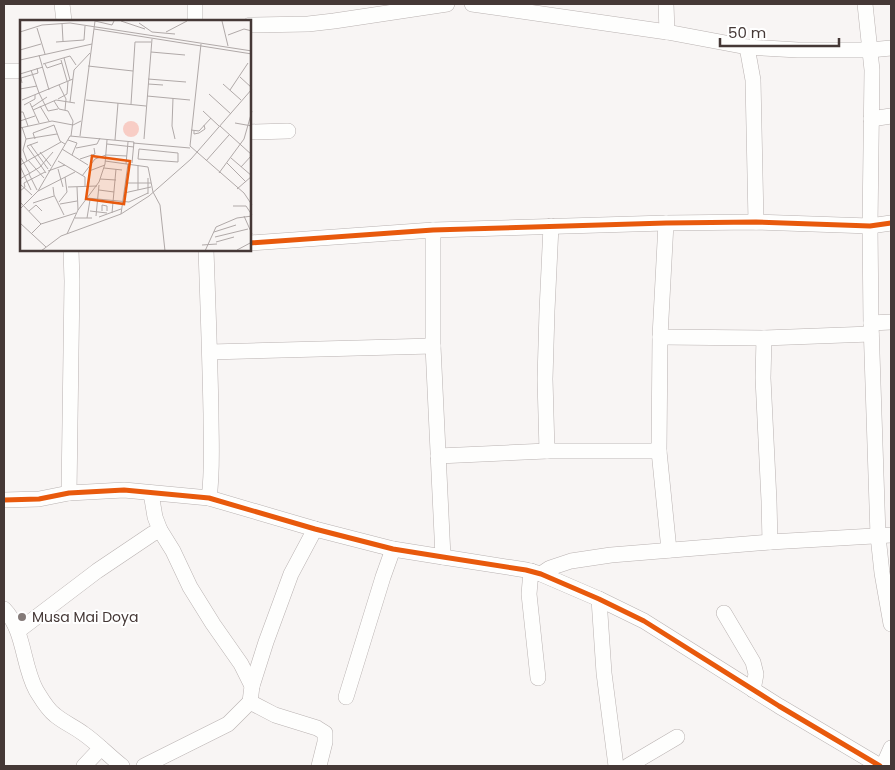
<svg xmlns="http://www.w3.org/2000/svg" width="895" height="770" viewBox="0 0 895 770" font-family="Poppins,sans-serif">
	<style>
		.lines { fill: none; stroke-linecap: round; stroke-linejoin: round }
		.minor-casing { stroke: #b9b2b1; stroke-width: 16 }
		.minor { stroke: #fefefd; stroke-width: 15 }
		.cycleway-casing { stroke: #fff; stroke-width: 8 }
		.cycleway { stroke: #e8590c; stroke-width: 5 }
		.poi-dot { fill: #847a78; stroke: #fff; stroke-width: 2 }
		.labels { text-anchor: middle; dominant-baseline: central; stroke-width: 4; stroke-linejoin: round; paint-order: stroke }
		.poi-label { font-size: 14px; fill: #453836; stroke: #fff; text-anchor: start }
		.inset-road { fill: none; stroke: #b0a9a8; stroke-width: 1 }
		.view { fill: #e8590c; fill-opacity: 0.15; stroke: #e8590c; stroke-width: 2.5 }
		.inset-edge { fill: none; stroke: #453836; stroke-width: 2.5 }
	</style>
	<rect width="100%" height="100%" fill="#f8f5f4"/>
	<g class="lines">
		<g class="minor-casing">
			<g id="minor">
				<polyline points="62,4 64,21"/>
				<polyline points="195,4 195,21"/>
				<polyline points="472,4 667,32 747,47 798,50 870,50 891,48"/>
				<polyline points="666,4 667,32"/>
				<polyline points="865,4 872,70 870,226 871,323 878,536 882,573 891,624"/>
				<polyline points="250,25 308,24 334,21 447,4"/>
				<polyline points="747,47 753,80 756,222"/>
				<polyline points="4,71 21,71"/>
				<polyline points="871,119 891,116"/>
				<polyline points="250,132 288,131"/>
				<polyline points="666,223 660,337 659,451 669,550"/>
				<polyline points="433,230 433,346 443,557"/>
				<polyline points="250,243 433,230 666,223 756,222 870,226 891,223"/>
				<path d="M206,250C208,305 210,359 211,414C211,442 213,470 209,498"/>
				<polyline points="871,323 891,322"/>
				<polyline points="660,337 764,338 871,334"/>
				<polyline points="764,338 763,378 769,501 770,542"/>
				<polyline points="210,352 433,346"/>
				<polyline points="547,451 545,379 547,311 551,226"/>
				<polyline points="438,456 547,451 659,451"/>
				<polyline points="69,493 72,281 71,250"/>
				<polyline points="151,493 155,517 160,530 173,551 190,587 213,624 241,664 252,686 250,702 275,715 317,728 325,733 325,742 319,766"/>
				<polyline points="4,500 39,499 69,493 124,490 209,498 315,529 393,549 443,557 526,570 541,574 599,599 644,621 779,706 880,766"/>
				<polyline points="531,571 529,594 538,678"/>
				<polyline points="541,574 550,568 571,561 611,555 770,542 891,535"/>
				<polyline points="599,599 604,673 616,766"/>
				<path d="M4,609C25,631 22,664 36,690C41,698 47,709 55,715C63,722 75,727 84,734C97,743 109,756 122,766"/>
				<polyline points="724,613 753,662 756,674 753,690"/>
				<polyline points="18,631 97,571 152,534 160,530"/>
				<polyline points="252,686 266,642 291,574 315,529"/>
				<polyline points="346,697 383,577 393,549"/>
				<polyline points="84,766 101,748"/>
				<polyline points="144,766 228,724 250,702"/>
				<polyline points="628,766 677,737"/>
				<polyline points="883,766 891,748"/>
			</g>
		</g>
		<use href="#minor" class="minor"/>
		<g class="cycleway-casing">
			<g id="cycleway">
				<polyline points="250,243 433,230 666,223 756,222 870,226 891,223"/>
				<polyline points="4,500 39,499 69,493 124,490 209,498 315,529 393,549 443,557 526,570 541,574 599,599 644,621 779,706 880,766"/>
			</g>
		</g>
		<use href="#cycleway" class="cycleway"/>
	</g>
	<circle class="poi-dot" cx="22" cy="617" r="5"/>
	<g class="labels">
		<g class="poi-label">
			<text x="32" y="617">Musa Mai Doya</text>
		</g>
	</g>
	<g transform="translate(20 20)">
		<rect width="231" height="231" fill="#f8f5f4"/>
		<path d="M103 109a8 8 0 1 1 16 0a8 8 0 1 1-16 0Z" fill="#f8cdc5"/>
		<path class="inset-road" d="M75,1L92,5L94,1M101,1L125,9M202,1L208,26M42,3L43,21M119,3L132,12L155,14M17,8L25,34M74,9L232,34M0,12L22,5L50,3L232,31M146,12L167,1M208,15L224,9L232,11M36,22L64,20L65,6M181,24L170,126L224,173L232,185M0,30L21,24M131,32L165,35M19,35L29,70M44,38L50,60M0,40L72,24M41,40L47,61M23,44L50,36L56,45M25,44L27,48L42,43M68,46L113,51M11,50L19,73M0,54L23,47M220,57L232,68M128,59L166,62M2,63L1,58L18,53L17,48M128,64L143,65M203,64L221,80M39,65L46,79L45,90M0,69L17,66M210,70L228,43M19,73L28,91L38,89M189,74L211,94M127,76L170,80M153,78L152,106L155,119M38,79L47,74L48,61M2,80L53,59M66,80L126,86M34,81L39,89L48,91L53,101L51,116M50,82L54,50L70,33M10,83L19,103M111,84L115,22H131M4,85L15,79V75M20,86L29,101M12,87L27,77M13,90L36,80L55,83M183,91L199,106M0,92H3L8,106M0,101L15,96M215,103L232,106M34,105L40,121L45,124M200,106L232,135M2,107L6,119L3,130L7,141M0,108L32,101L53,105L61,101M171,110L179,111L191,98M174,111V114L179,113L185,109L184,105M60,116L75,1M6,119L37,114M15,119L13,113L34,105M124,119L132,19M48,120L57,123L52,135M95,120L98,83M18,122L7,126L26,153M113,123L170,128M10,124L28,149M87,124L114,127M56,128L77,124L80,118M42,129L68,145M119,129L158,133V142L118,139ZM20,132L31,146M86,135L107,136M1,138L10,154M211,138L232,156M60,139L75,134L74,128M8,140L24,158M38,141L65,157V166M85,141L128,147L133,172M186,141L209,115M112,143L114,122M207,143L226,162M106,144L108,122M0,145L41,122M118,145V170M0,146L11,170M221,147L232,135M84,148L102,150M38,149L43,167M28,151L45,145M69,151L85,145M199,153L224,119L232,91M9,154L17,170M62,156L75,139L86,135M128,158V174M0,159L20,147L33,132M80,159L96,160M106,163H131M0,164L12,175M33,167L34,175L44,195M48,167L77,166M57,167L58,190M217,169L232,156M79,170L94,172M0,171L5,167L4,163L25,152M18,171L55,152M133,172L140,185L145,231M104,173L131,167M67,178L109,182L128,173M0,182L21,204M39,182L47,172L45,157M13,183L34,176M40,184L57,181M213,186H226L232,195M0,189L18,171L50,116L114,122M9,191L16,185L22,191M70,191L87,193M82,191V185L87,186V191M92,193L96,149M101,194L108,144M76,196L79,165M224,196L232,214M79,197L101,189M55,198H72M67,198L70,180M0,203L26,227M194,212L216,205M11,214L21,204L56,193M47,214L58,190L79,162L85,144L87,120M195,217L228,209M196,222L214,217M182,225L197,224M217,230L232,222M21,231L41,216L101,194L129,176L171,139L232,69M185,231L196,207L217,198L232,196"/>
		<path class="view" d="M72,136L110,141L104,184L66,179Z"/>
		<rect width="231" height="231" class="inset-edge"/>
	</g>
	<rect width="895" height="770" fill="none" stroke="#453836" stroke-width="10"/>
	<path d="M720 38v8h119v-8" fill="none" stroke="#453836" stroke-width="2.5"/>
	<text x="728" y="38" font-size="15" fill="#453836" stroke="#ffffff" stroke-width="4" paint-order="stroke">50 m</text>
</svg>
